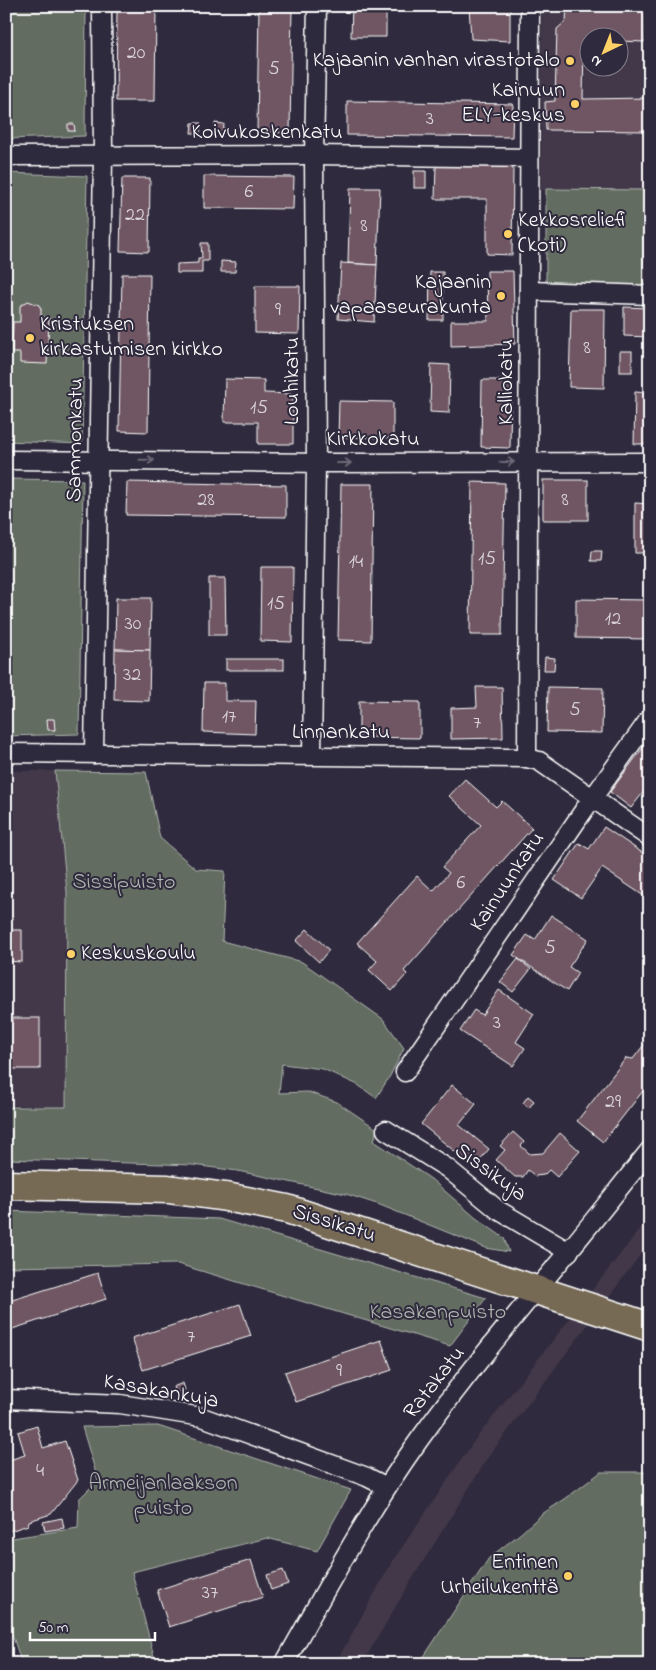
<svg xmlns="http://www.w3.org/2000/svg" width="656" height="1670" viewBox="0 0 656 1670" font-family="'Indie Flower',sans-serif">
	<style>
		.built { fill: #423848; fill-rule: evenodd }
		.green { fill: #626c61; stroke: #b0b6b0 }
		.building { fill: #6f5763; stroke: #fff }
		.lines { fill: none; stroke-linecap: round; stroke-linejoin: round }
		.street-casing { stroke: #fff; stroke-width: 21 }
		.primary-casing { stroke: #fff; stroke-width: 31 }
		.street { stroke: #2f2a3d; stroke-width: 18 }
		.primary { stroke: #776a54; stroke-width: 28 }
		.oneway { stroke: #6d6a77 }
		.poi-dot { fill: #ffd166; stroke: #2f2a3d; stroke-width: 2 }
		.labels { text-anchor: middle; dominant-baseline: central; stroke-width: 4; stroke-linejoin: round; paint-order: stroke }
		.number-label { font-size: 20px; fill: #dbd5d8 }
		.poi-label { font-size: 22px; fill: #fff; stroke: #2f2a3d; text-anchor: end }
		.street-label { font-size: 22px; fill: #fff; stroke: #2f2a3d }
		.park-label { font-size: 22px; fill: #b0b6b0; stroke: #2f2a3d }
	</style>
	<rect width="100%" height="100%" fill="#2f2a3d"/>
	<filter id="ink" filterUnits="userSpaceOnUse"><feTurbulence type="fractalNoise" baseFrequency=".02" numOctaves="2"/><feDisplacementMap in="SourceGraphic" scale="10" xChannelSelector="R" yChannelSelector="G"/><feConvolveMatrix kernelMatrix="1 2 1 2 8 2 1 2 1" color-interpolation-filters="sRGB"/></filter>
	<g filter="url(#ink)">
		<g class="built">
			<path d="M542,6H650V288H643V190H540ZM588,38H618V68H588Z"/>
			<polygon points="6,771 55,771 67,892 66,1107 6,1105"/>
			<polygon points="650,1216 650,1242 489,1456 411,1581 362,1664 335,1664 392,1562 474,1441"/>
		</g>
		<g class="green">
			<polygon points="8,6 86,6 85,136 7,139"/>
			<polygon points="6,173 87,176 82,444 6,441"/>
			<polygon points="546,189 643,190 643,288 546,286"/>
			<polygon points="6,479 83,480 79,734 6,736"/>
			<polygon points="55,771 146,772 160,838 196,869 225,871 222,941 302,962 383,1019 404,1048 390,1076 376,1098 358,1085 323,1069 282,1064 279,1093 308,1092 337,1102 377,1129 374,1141 431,1179 476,1218 504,1238 509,1252 486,1248 380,1205 346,1194 238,1171 193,1165 6,1159 6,1107 66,1107 67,892"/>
			<polygon points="6,1211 219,1219 486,1298 450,1346 178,1264 6,1267"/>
			<polygon points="158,1426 351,1490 317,1551 267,1538 132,1572 156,1664 22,1664 6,1616 6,1539 78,1528 79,1499 98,1480 82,1427"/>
			<polygon points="601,1472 650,1472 650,1664 419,1664 489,1558 521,1533 542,1514 565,1499"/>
		</g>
		<g class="building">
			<polygon points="117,6 156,6 155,101 116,101"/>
			<polygon points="259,6 292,6 290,133 257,132"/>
			<polygon points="352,6 386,6 386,37 351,37"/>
			<polygon points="469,6 510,6 510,41 471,39"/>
			<polygon points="567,6 647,6 645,42 618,41 618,38 588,38 588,40 584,40 583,99 650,98 650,131 546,130 545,102 555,101 557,29 566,21"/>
			<polygon points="347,101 513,104 512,137 347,135"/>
			<polygon points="192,123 201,123 200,133 191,133"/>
			<polygon points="215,123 224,124 223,135 215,135"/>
			<polygon points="68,124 74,124 75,131 68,131"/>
			<polygon points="436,165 513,167 512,255 487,254 487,199 435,199"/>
			<rect x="414" y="171" width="12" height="17"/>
			<polygon points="204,176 294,177 293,209 204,208"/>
			<polygon points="122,178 150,178 149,252 120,251"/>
			<polygon points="350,188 380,188 377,265 348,263"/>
			<polygon points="201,243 208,243 208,261 202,261 202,273 177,273 177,264 198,263 198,258 202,258"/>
			<polygon points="221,261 236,262 235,272 221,272"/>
			<polygon points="341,263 377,265 374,322 338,319"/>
			<polygon points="487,271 513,271 515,344 451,346 451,321 488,321"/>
			<polygon points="430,272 443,272 443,320 429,320"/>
			<polygon points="122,274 150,274 148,432 119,431"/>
			<polygon points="255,286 300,286 299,334 255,333"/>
			<polygon points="28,301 39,305 41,309 41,317 49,318 47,364 20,363 20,353 12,353 13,322 20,322 20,306"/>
			<polygon points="624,307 650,308 650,337 624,336"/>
			<polygon points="571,309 605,309 604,388 569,387"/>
			<rect x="620" y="351" width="12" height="21"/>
			<polygon points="431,364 450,365 449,413 430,412"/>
			<polygon points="225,379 264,380 264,393 293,394 293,444 258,444 258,422 224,422"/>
			<polygon points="482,380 511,380 510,448 481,447"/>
			<polygon points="635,392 650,393 650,444 634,444"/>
			<polygon points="339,401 393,402 393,438 338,437"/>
			<rect x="543" y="480" width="45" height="40"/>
			<polygon points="127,482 286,485 286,517 126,515"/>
			<polygon points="472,482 505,483 502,635 470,635"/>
			<polygon points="341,484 373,484 371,641 338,640"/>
			<polygon points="635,503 650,504 650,553 635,553"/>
			<polygon points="592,551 602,551 601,561 591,561"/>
			<polygon points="261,567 293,567 292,642 260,641"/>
			<polygon points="209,578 225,578 226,635 209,635"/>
			<polygon points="116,598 151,598 150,650 115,649"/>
			<polygon points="576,599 650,600 650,639 576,638"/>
			<polygon points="115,649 150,650 149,701 114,700"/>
			<polygon points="545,657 555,658 554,670 544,670"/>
			<rect x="226" y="659" width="58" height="11"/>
			<polygon points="204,683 225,683 225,701 256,701 255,734 203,732"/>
			<polygon points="476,687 502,687 503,738 451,739 451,708 477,707"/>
			<polygon points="548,687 603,688 602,733 547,732"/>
			<polygon points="359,701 420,702 420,738 359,737"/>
			<polygon points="47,719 54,719 55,730 48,730"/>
			<polygon points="645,745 650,748 650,784 631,808 610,792"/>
			<polygon points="465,779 496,807 502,801 532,828 404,971 407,974 392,991 369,970 377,961 357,943 417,876 433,891 449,873 442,867 481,825 449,796"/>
			<polygon points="604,827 650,858 650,900 602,868 581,898 554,880 579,843 589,849"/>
			<polygon points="551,915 588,939 569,967 578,973 567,991 513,955 527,935 535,940"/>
			<polygon points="307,929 329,950 319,962 296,941"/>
			<polygon points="6,930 22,930 22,962 6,961"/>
			<polygon points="518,959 531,969 513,992 500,982"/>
			<polygon points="499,990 534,1014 516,1042 525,1048 513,1066 460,1031 474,1010 482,1015"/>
			<rect x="6" y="1018" width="34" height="51"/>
			<polygon points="650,1037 650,1082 603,1142 577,1121 626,1058 633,1059"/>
			<polygon points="452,1085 476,1104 459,1125 489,1149 474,1167 421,1124"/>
			<polygon points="528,1096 534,1101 529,1108 523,1103"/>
			<polygon points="513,1132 524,1142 521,1146 530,1154 543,1153 560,1133 580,1151 557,1177 549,1170 544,1175 535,1176 528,1170 523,1177 515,1177 496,1160 505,1150 500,1146"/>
			<polygon points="98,1273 106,1299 6,1331 6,1302"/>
			<polygon points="240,1304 251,1336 143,1370 132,1338"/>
			<polygon points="381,1340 392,1370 296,1402 285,1372"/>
			<polygon points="183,1383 185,1390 175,1393 173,1387"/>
			<polygon points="37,1426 43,1448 65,1441 78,1480 51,1514 29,1521 28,1525 10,1531 6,1517 6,1461 25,1455 18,1432"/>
			<polygon points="62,1518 64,1528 45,1531 43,1522"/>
			<polygon points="251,1560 263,1597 169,1627 157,1590"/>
			<polygon points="283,1570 288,1584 271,1590 267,1575"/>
		</g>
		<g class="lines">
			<g class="street-casing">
				<g id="street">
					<polyline points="6,156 314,155 529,158"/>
					<polyline points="529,291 650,295"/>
					<polyline points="6,460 331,463 650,462"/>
					<polyline points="6,753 527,758 539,761 650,838"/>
					<polyline points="94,754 103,156 102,6"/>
					<polyline points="312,755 316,463 314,155 317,6"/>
					<polyline points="527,758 530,6"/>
					<polyline points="405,1072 584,810 650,718"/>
					<polyline points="386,1130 447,1168 498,1210 569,1252"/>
					<polyline points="6,1399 120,1404 202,1417 367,1477 387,1487"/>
					<path d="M284,1664C327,1588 368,1511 419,1440C462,1380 510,1322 557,1265C589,1227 619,1188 650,1150"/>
				</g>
			</g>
			<g class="primary-casing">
				<polyline id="primary" points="6,1185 168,1189 226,1197 287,1209 650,1327"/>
			</g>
			<use href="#street" class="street"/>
			<use href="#primary" class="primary"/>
		</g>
		<defs><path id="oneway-shaft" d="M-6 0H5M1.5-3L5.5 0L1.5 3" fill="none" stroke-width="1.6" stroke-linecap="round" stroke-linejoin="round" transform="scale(1.25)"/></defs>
		<g class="oneway">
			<use href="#oneway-shaft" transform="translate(147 460) rotate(1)"/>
			<use href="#oneway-shaft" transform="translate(507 462)"/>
			<use href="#oneway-shaft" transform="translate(344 463)"/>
		</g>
	</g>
	<g class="poi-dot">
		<circle cx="570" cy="61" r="5"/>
		<circle cx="575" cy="104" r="5"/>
		<circle cx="508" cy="234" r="5"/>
		<circle cx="501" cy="296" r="5"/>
		<circle cx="30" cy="338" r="5"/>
		<circle cx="71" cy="954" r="5"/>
		<circle cx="568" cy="1576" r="5"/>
	</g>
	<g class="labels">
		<g class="number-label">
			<text x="136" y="53">20</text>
			<text x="274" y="69">5</text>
			<text x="430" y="119">3</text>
			<text x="249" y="192">6</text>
			<text x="135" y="215">22</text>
			<text x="364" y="226">8</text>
			<text x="278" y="310">9</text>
			<text x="587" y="348">8</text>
			<text x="259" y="408">15</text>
			<text x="206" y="500">28</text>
			<text x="565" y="500">8</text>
			<text x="487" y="559">15</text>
			<text x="356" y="562">14</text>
			<text x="276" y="604">15</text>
			<text x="613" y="619">12</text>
			<text x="133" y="624">30</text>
			<text x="132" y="675">32</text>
			<text x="575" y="710">5</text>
			<text x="229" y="717">17</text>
			<text x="477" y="723">7</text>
			<text x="461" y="883">6</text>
			<text x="550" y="948">5</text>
			<text x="497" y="1023">3</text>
			<text x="613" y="1102">29</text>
			<text x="191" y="1337">7</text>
			<text x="339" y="1371">9</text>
			<text x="40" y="1471">4</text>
			<text x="210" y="1593">37</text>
		</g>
		<g class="poi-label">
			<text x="560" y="61">Kajaanin vanhan virastotalo</text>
			<text x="565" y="91">Kainuun<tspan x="565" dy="25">ELY-keskus</tspan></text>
			<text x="518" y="221" text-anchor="start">Kekkosreliefi<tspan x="518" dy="25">(koti)</tspan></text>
			<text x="491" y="283">Kajaanin<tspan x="491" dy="25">vapaaseurakunta</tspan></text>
			<text x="40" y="325" text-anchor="start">Kristuksen<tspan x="40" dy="25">kirkastumisen kirkko</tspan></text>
			<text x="81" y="954" text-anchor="start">Keskuskoulu</text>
			<text x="558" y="1563">Entinen<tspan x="558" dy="25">Urheilukenttä</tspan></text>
		</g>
		<g class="street-label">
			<text x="267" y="133">Koivukoskenkatu</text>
			<text transform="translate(293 381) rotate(-90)">Louhikatu</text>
			<text transform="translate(507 382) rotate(-90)">Kalliokatu</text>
			<text transform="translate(76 440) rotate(-89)">Sammonkatu</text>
			<text x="373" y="440">Kirkkokatu</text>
			<text x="341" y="733">Linnankatu</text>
			<text transform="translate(508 882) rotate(-56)">Kainuunkatu</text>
			<text transform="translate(490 1173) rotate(36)">Sissikuja</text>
			<text transform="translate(334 1224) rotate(17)">Sissikatu</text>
			<text transform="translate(435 1383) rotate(-52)">Ratakatu</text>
			<text transform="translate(161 1392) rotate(10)">Kasakankuja</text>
		</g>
		<g class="park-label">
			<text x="124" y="883">Sissipuisto</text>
			<text x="438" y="1313">Kasakanpuisto</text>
			<text x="163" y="1484">Armeijanlaakson<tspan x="163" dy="25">puisto</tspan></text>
		</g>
	</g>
	<rect width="656" height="1670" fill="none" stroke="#2f2a3d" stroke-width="25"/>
	<rect x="12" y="12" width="631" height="1645" fill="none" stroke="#fff" stroke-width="2" filter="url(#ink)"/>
	<g transform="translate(604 52) rotate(223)"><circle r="24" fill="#2f2a3d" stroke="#827f8b"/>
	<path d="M0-4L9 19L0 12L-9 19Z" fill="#ffd166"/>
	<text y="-8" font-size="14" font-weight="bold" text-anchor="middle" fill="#ffffff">N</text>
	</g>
	<path d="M30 1632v8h125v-8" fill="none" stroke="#ffffff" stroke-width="2.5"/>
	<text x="38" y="1632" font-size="15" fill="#ffffff" stroke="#2f2a3d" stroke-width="4" paint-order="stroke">50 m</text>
</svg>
